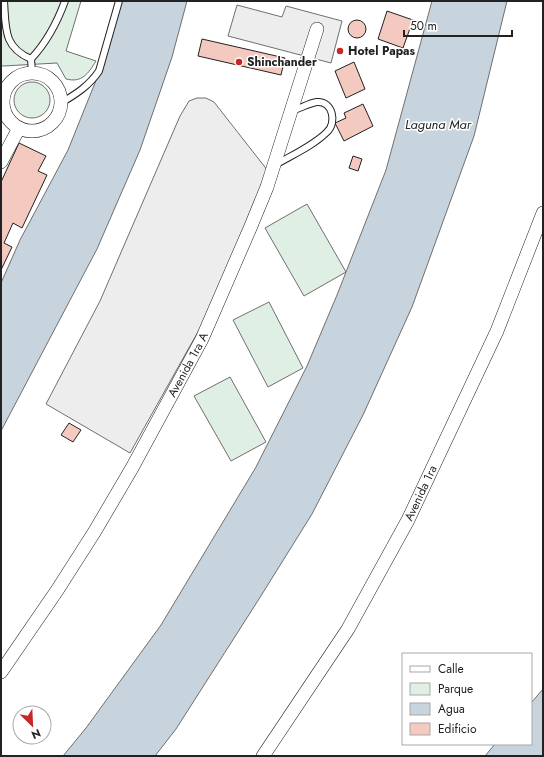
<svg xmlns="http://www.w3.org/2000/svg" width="544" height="757" viewBox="0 0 544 757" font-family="Jost,sans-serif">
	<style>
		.green { fill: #e0efe3; stroke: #6f6f6f }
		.parking { fill: #ededed; stroke: #6f6f6f }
		.water { fill: #c7d3dd; stroke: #6f6f6f }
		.building { fill: #f3c9c0; stroke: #222 }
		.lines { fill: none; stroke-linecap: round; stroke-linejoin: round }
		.service-casing { stroke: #222; stroke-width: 8 }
		.minor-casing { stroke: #222; stroke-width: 14 }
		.service { stroke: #fff; stroke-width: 6 }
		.minor { stroke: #fff; stroke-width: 13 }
		.poi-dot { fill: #c62828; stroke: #fff; stroke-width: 1.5 }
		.labels { text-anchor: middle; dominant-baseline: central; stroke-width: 3; stroke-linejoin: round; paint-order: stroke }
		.poi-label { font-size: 12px; font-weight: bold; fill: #222; stroke: #fff; text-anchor: start }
		.street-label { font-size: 12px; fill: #222; stroke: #fff }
		.water-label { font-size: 13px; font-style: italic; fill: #222; stroke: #fff }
	</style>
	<rect width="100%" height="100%" fill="#fff"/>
	<g class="green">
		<path d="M1,1H81L66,51L96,61C88,74 82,83 66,79L57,63L3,66L1,65Z"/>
		<circle cx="32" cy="100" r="18"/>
		<polygon points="307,204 346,272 304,296 265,228"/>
		<polygon points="269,302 303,368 268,387 233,320"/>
		<polygon points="230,377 266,442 231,461 194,396"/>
	</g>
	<g class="parking">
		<polygon points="237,5 282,17 286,6 342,21 331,63 228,36"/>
		<polygon points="197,98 206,98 214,102 268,171 204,321 130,453 46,404 100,301 180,116 189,101"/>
	</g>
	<g class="water">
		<polygon points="122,1 187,1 172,57 140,150 97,249 1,431 1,283 20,240 68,150 99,73"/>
		<polygon points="432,1 507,1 474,136 412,307 363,415 312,514 259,599 176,729 155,756 63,756 86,728 161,625 256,467 307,366 337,295 386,170"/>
		<polygon points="543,689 543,756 485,756 495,744 531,744 531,703"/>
	</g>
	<g class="building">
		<polygon points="387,11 413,20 403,48 378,39"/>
		<circle cx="357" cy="29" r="9"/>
		<polygon points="202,39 285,58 281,75 198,56"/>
		<polygon points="354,62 365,89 346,98 335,71"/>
		<polygon points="363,104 373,126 344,141 335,123 346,118 344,113"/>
		<polygon points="19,143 46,156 38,171 47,175 22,228 13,223 4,243 12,247 1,270 1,182"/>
		<polygon points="353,156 362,159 358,171 349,168"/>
		<polygon points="69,423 81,430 73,442 61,435"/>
	</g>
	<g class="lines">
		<g class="service-casing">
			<g id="service">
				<path d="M4,1C6,28 3,47 31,59"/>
				<path d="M32,73L31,59C47,42 57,23 65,1"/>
				<path d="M61,103C76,94 89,86 99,71L119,1"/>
				<path d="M275,165C292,155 313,146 327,132C337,123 333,101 317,102C309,103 299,109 291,111"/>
			</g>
		</g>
		<g class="minor-casing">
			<g id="minor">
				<circle cx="32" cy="102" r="29"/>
				<polyline points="1,162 19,128"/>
				<path id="s1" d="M1,672L58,589L95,531L132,468L202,339L251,226L267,187L317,29"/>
				<path id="s2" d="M263,756L348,629L408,520L497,331L543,213"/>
			</g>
		</g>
		<use href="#service" class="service"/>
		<use href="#minor" class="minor"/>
	</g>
	<g class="poi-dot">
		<circle cx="340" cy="51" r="4"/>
		<circle cx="239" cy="62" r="4"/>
	</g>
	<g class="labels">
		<g class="poi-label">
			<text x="348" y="51">Hotel Papas</text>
			<text x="247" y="62">Shinchander</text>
		</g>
		<g class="street-label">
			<text stroke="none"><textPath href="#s1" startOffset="360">Avenida 1ra A</textPath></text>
			<text stroke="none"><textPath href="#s2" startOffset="307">Avenida 1ra</textPath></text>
		</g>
		<g class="water-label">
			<text x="438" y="124">Laguna Mar</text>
		</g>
	</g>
	<rect width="544" height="757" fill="none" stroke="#222222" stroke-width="4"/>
	<rect x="402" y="653" width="130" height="92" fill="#ffffff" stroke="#a7a7a7"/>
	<rect x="410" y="666" width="20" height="6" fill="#ffffff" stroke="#a7a7a7"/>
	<text x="438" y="673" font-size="12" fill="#222222">Calle</text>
	<rect x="410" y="683" width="20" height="12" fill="#e0efe3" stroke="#a7a7a7"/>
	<text x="438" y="693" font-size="12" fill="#222222">Parque</text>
	<rect x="410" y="703" width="20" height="12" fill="#c7d3dd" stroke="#a7a7a7"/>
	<text x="438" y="713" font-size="12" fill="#222222">Agua</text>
	<rect x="410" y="723" width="20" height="12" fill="#f3c9c0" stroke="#a7a7a7"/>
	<text x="438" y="733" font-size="12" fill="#222222">Edificio</text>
	<g transform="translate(32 725) rotate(156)"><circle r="19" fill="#ffffff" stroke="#a7a7a7"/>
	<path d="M0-3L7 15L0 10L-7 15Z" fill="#c62828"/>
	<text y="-6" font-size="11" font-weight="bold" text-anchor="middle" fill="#222222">N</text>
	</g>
	<path d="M404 30v6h108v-6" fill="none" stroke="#222222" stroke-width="2"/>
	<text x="410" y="30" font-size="12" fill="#222222" stroke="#ffffff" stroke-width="3" paint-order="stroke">50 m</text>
</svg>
